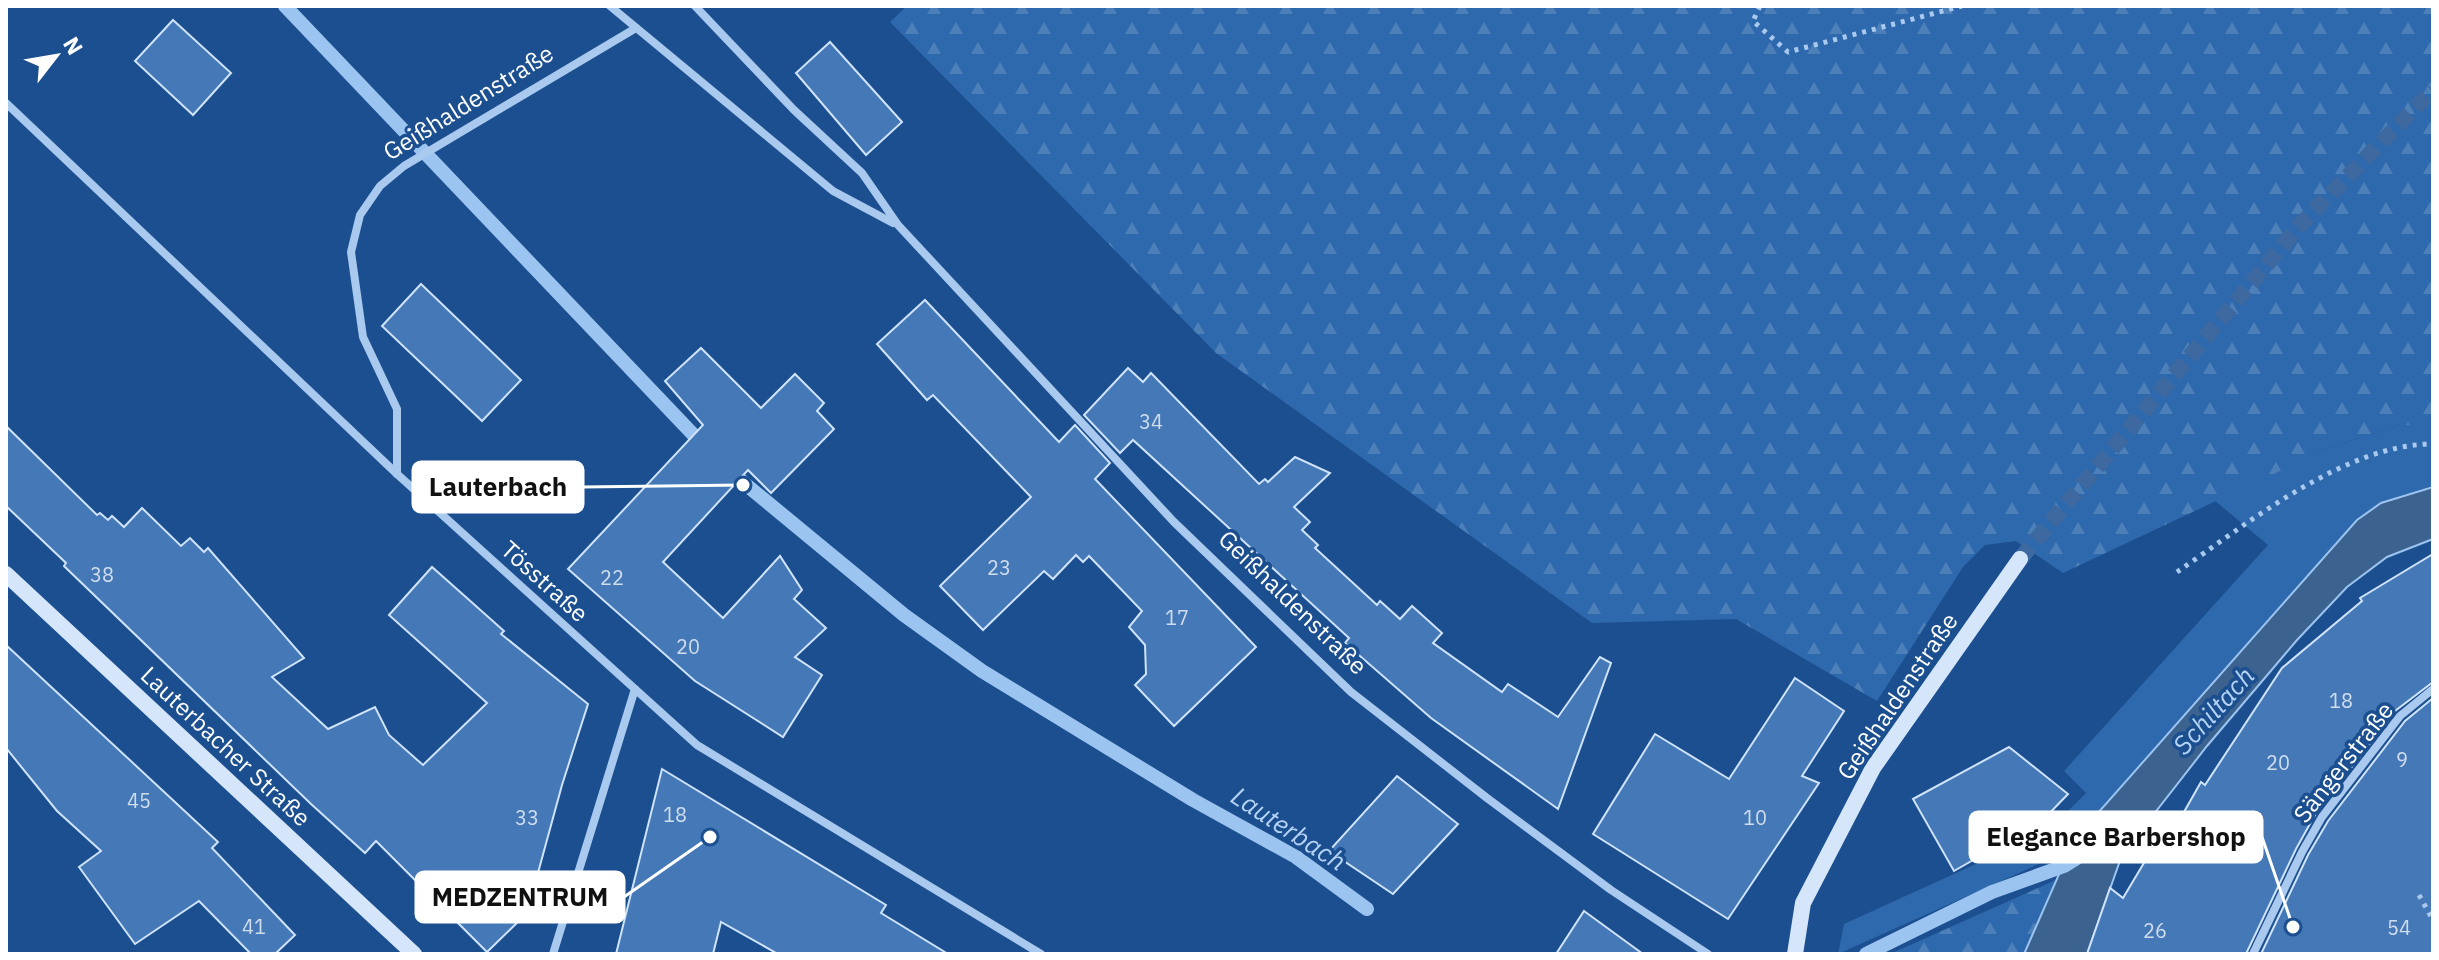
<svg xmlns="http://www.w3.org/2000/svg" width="2439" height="960" viewBox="0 0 2439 960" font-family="'IBM Plex Sans',sans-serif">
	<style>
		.grass { fill: #2e69ad }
		.forest { fill: url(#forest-firs) }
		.water { fill: #3c6290; stroke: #9cc4f0; stroke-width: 2 }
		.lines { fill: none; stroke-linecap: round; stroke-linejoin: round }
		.stream { stroke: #9cc4f0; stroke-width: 14 }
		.building { fill: #4478b7; stroke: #cfe3fa; stroke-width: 2 }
		.secondary-tunnel { stroke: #3d69a0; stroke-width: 16; stroke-dasharray: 16 8; stroke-linecap: butt }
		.path { stroke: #a9c9ee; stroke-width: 5; stroke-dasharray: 4 6; stroke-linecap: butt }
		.minor { stroke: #a9c9ee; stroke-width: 8 }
		.secondary { stroke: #d6e6fa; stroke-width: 16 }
		.labels { text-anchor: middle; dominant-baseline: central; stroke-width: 7; stroke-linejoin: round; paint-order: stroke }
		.number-label { font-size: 20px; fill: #d0dded }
		.street-label { font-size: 24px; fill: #fff; stroke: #1b4f8f }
		.water-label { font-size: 26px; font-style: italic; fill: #b5d3f5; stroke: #1b4f8f }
		.leader { fill: none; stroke: #fff; stroke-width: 3 }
		.callout-dot { fill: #fff; stroke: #1b4f8f; stroke-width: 3 }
		.callout { fill: #fff; stroke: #fff; stroke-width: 3 }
		.callout-label { font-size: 26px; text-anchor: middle; font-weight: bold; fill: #111 }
	</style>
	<defs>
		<pattern id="forest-firs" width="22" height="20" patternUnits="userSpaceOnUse" patternTransform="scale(2)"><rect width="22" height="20" fill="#2e69ad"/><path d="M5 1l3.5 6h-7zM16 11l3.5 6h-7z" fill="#4d80b9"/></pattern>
	</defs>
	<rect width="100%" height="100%" fill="#1b4f8f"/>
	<polygon class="grass" points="2401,425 2433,425 2433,487 2381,503 2074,840 2070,850 1838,954 1844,924 2048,831 2086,793 2064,771 2268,545 2214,500 2333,446"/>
	<g class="forest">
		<polygon points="907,6 2433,6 2433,425 2401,425 2333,446 2063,573 2016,541 1985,545 1963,567 1877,701 1736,619 1592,623 1216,353 890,22"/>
		<polygon points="2058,879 2024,954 1890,954"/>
	</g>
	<polygon class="water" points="2433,487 2433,539 2387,557 2347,587 2297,640 2207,746 2122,855 2087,954 2024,954 2074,840 2357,520 2381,503"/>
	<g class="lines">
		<g class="stream">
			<polyline points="285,6 707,449"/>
			<polyline points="727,469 904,615 982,671 1193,800 1296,857 1367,909"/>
			<polyline points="1866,954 1992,892 2064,866 2080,856"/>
		</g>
	</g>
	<g class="building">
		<polygon points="173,20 231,73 193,115 135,61"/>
		<polygon points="830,42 902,122 866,155 796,73"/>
		<polygon points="421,284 521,380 482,421 382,326"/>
		<polygon points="925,300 1059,442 1075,425 1110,463 1095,479 1256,647 1174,726 1135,685 1146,674 1145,645 1129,627 1142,611 1089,556 1083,562 1076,555 1053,579 1044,571 983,630 940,586 1031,497 933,395 927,400 877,344"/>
		<polygon points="701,348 761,408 795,374 824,403 817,411 834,429 771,493 748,470 663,562 723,618 780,556 802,590 794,599 826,628 795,657 822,675 783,737 695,681 568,569 703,425 665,381"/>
		<polygon points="1128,368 1143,382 1151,373 1259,484 1265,479 1268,482 1295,457 1330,473 1294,507 1310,522 1302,530 1318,545 1315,548 1377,605 1380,601 1400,619 1412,606 1442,633 1433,643 1502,692 1508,684 1558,717 1600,657 1611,663 1558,809 1431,718 1345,643 1349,638 1133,440 1120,453 1084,415"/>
		<polygon points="6,426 97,515 100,513 108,520 112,516 124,527 142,508 181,546 190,538 204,552 208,548 304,658 272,677 328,729 375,707 389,735 423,765 487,703 389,615 432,567 504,631 501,634 588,704 562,785 527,913 487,952 376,841 365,853 311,804 64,566 66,563 6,506"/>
		<polygon points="2433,554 2433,682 2395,711 2316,813 2296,849 2246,954 2087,954 2110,888 2123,898 2169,821 2176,826 2201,782 2205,785 2282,668 2362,601 2360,598"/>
		<polygon points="6,645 218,842 212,848 295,935 275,954 251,954 199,901 135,944 79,867 101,851 57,811 6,748"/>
		<polygon points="1795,678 1844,711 1802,776 1819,783 1728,919 1593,834 1655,734 1729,779"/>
		<polygon points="2433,698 2433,954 2261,954 2308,855 2328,821 2405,721"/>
		<polygon points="2009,747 2068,794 2043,820 1954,871 1913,799"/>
		<polygon points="662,769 886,905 881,913 948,954 778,954 721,922 713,954 616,954"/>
		<polygon points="1397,776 1458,824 1393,894 1329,851"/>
		<polygon points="1584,911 1643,954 1556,954"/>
	</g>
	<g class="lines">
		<polyline class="secondary-tunnel" points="2020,559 2299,226 2433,90"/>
		<g class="path">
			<polyline points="1760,6 1753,21 1788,52 1962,6"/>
			<path d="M2177,572C2247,524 2345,444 2433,444"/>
			<polyline points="2419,895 2433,920"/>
		</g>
		<g class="minor">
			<polyline points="610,6 833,191 893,223"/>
			<polyline points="695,6 794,110 862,173 898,225 1174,522 1351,692 1487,798 1611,890 1708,954"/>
			<polyline points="6,103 397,474 697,745 1041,954"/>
			<polyline points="397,474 397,409 363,337 351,252 360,215 380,186 404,166 636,28"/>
			<polyline points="553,954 635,689"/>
			<polyline points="2253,954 2302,852 2322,817 2400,716 2433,689"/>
		</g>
		<g class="secondary">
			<polyline points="6,574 414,954"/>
			<polyline points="1795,954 1803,903 1873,768 2020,559"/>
		</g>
	</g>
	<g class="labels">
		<g class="number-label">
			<text x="1151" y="421">34</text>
			<text x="999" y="567">23</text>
			<text x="102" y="574">38</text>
			<text x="612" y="577">22</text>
			<text x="1177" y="617">17</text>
			<text x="688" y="646">20</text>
			<text x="2341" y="700">18</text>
			<text x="2402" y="759">9</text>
			<text x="2278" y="762">20</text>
			<text x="139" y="800">45</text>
			<text x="675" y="814">18</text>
			<text x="527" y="817">33</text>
			<text x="1755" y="817">10</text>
			<text x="254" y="926">41</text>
			<text x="2399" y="927">54</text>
			<text x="2155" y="930">26</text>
		</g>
		<g class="street-label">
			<text transform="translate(468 102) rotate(-32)">Geißhaldenstraße</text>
			<text transform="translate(545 581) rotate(42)">Tösstraße</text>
			<text transform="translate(1293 602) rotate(44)">Geißhaldenstraße</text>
			<text transform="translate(1897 696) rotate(-56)">Geißhaldenstraße</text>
			<text transform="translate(226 746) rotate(43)">Lauterbacher Straße</text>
			<text transform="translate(2343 762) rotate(-52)">Sängerstraße</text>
		</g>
		<g class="water-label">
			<text transform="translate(2213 710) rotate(-48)">Schiltach</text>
			<text transform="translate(1289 828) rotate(33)">Lauterbach</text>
		</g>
	</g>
	<path class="leader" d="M743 485L583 487M2293 927L2262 837M710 837L624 897"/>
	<g class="callout-dot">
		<circle cx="743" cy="485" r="8"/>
		<circle cx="2293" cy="927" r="8"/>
		<circle cx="710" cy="837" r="8"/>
	</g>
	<g class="callout">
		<rect x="413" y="462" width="170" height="50" rx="8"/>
		<rect x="1970" y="812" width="292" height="50" rx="8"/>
		<rect x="416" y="872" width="208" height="50" rx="8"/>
	</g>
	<g class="callout-label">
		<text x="498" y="496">Lauterbach</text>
		<text x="2116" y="846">Elegance Barbershop</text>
		<text x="520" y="906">MEDZENTRUM</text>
	</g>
	<rect width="2439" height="960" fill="none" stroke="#ffffff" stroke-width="16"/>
	<g transform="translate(56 56) rotate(59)" stroke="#1b4f8f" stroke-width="6" paint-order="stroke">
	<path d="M0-6L14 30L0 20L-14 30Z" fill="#ffffff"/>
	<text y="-12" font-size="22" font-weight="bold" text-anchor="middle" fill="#ffffff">N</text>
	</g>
</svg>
